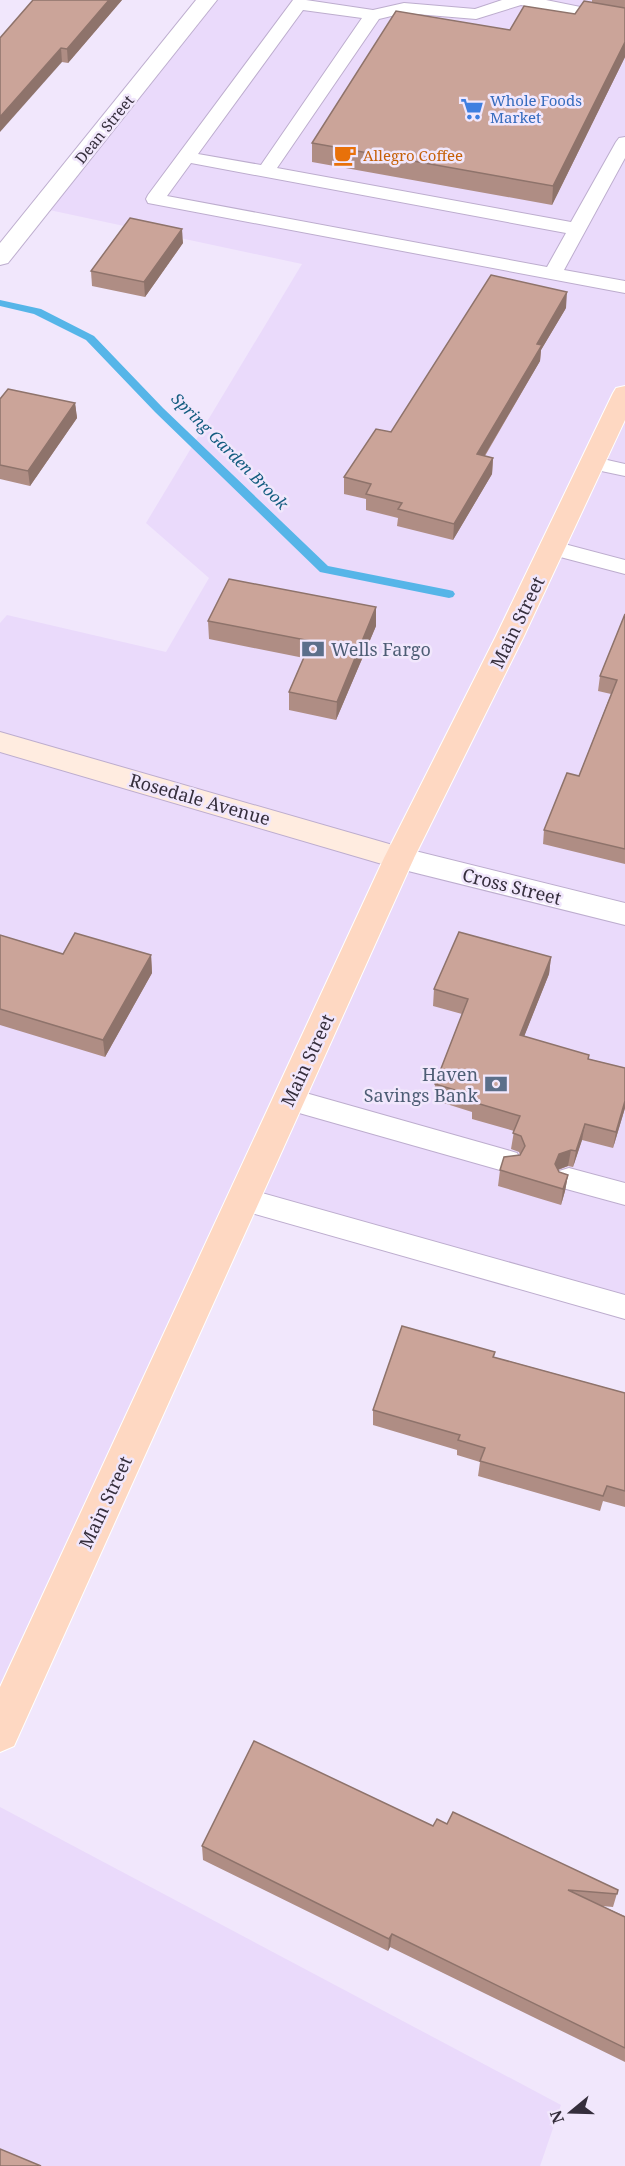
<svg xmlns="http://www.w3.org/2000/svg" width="625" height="2166" viewBox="0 0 625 2166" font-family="'Noto Serif',serif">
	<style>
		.built { fill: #eadafb }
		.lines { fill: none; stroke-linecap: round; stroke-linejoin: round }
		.stream { fill: #56b5e8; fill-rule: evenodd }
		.lane-casing { stroke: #bdadce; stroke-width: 2 }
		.street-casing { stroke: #bdadce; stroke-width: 2 }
		.secondary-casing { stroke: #bdadce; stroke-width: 2 }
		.primary-casing { stroke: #fff; stroke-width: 2 }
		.lane { fill: #fff; fill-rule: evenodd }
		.street { fill: #fff; fill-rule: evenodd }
		.secondary { fill: #ffece0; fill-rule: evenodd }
		.primary { fill: #fed8c2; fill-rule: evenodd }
		.wall { fill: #af8d84 }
		.shaded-wall { fill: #8e736b }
		.building { fill: #cba499; stroke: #8e736b; stroke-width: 1.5 }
		.labels { text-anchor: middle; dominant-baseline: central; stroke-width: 5; stroke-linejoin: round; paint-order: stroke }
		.far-shop-label { font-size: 15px; fill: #366cbe; stroke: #f1e7fc; text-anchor: start }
		.far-street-label { font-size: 15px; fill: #352e3c; stroke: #f1e7fc }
		.far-food-label { font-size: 15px; fill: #c56008; stroke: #f1e7fc; text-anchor: start }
		.far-water-label { font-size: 16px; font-style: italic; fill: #145d80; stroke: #f1e7fc }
		.street-label { font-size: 18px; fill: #352e3c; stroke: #f1e7fc }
		.service-label { font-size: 18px; fill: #4e5e75; stroke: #f1e7fc; text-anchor: start }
	</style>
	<rect width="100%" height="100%" fill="#f1e7fc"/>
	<g class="built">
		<polygon points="207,0 625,0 625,1301 244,1200 0,1732 0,623 7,615 166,652 209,578 146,523 302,264 40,208"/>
		<polygon points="0,1807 561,2105 540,2166 0,2166"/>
	</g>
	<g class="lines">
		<polygon class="stream" points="0,300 41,309 94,336 163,408 328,566 449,590 453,591 455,594 453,597 449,598 320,572 155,412 86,340 34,314 0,306"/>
		<g class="lane-casing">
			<g id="lane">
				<path d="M293,0H306L373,10L404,3L475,9L502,0H546L625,16V26L521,5L476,19L404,13L379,19L277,168L571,222L616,142L619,138L625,137V158L564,270L625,281V293L148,203L146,199L148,195ZM303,10L362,18L261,165L198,154ZM191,163L566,233L547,267L167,196Z"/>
				<polygon points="594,457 625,464 625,476 587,468 583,463 587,458"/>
				<polygon points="553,541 625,560 625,574 545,553 542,548 545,543"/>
				<polygon points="288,1088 507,1150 517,1153 521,1161 517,1169 507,1172 278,1107 274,1099 278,1091"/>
				<polygon points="569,1168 625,1183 625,1205 559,1187 555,1179 559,1171"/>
				<polygon points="244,1188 625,1295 625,1319 234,1208 230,1200 234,1192"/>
			</g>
		</g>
		<g class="street-casing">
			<g id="street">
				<polygon points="196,0 217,0 8,263 0,265 0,243"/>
				<polygon points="399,847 625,903 625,925 388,866 384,858 388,850"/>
			</g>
		</g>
		<g class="secondary-casing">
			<polygon id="secondary" points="0,732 410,850 414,858 410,866 399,869 0,752"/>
		</g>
		<g class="primary-casing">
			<polygon id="primary" points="625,386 625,420 524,636 414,858 14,1746 0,1752 0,1687 384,858 496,636 613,393 616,388"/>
		</g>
		<use href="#lane" class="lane"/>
		<use href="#street" class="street"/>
		<use href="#secondary" class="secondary"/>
		<use href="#primary" class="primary"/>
	</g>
	<g class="wall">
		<polygon points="33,0 122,0 68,63 62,62"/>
		<polygon points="592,0 625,0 625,57 552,205 312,162 312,143 510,30 575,14 592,2"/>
		<polygon points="183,243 145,297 92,286 91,271"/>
		<polygon points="566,308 541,350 540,361 485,456 493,458 492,474 453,540 397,526 398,518 366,510 366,499 344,494 344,477 391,432"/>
		<polygon points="0,399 75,403 77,418 30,486 0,479"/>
		<polygon points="376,607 376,626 336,720 289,710 289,692 304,658 209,639 208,621"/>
		<polygon points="625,614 625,864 543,844 544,830 579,776 611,694 598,691 600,676"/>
		<polygon points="0,935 63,954 151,955 152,973 105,1057 0,1025"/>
		<polygon points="551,957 549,974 524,1036 589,1059 625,1068 625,1108 613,1148 582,1140 573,1167 568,1166 558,1170 559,1172 568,1175 565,1191 561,1205 498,1186 500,1170 520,1155 519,1152 511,1149 514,1131 472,1119 472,1112 434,1100 435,1084 462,1014 433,1006 434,989"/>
		<polygon points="495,1352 494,1357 625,1393 625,1507 603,1501 600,1511 478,1476 480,1462 457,1455 457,1450 373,1425 373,1410"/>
		<polygon points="447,1824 618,1890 613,1907 602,1906 625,1916 625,2062 390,1947 388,1951 203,1860 202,1846"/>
	</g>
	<g class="shaded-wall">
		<polygon points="109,0 122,0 68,63 67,49"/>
		<polygon points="625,42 625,57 552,205 553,186"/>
		<polygon points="61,48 62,62 0,132 0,117"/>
		<polygon points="182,229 183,243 145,297 144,282"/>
		<polygon points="567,292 566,308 541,350 540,361 476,470 477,454 537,344"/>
		<polygon points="75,403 77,418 30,486 28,471"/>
		<polygon points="493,458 492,474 453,540 454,524"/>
		<polygon points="376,607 376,626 336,720 337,702"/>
		<polygon points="151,955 152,973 105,1057 103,1040"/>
		<polygon points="551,957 549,974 518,1052 520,1035"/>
		<polygon points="625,1101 625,1108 613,1148 616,1132"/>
		<polygon points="585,1124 582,1140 573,1167 576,1151"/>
		<polygon points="571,1150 568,1166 557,1170 555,1164 559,1154"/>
		<polygon points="568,1175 565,1191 561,1205 563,1189"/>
		<polygon points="392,1934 390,1947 388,1951 389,1939"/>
	</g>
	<g class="building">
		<polygon points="33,0 109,0 67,49 61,48 0,117 0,38"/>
		<polygon points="584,1 625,8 625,42 553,186 312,143 396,11 510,30 524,6 575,14"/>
		<polygon points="130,218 182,229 144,282 91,271"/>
		<polygon points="491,275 567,292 537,344 542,345 477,454 493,458 454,524 398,509 402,503 366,494 371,484 344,477 376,429 391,432"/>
		<polygon points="8,389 75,403 28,471 0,465 0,399"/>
		<polygon points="229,579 376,607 337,702 289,692 311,641 208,621"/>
		<polygon points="625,614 625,849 544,830 567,773 579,776 617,680 600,676"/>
		<polygon points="459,932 551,957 520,1035 589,1055 588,1059 625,1068 625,1101 616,1132 585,1124 576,1151 571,1150 559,1154 555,1164 559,1172 568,1175 563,1189 500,1170 504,1157 520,1155 525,1146 521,1136 513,1133 520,1116 473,1102 475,1096 435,1084 468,999 434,989"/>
		<polygon points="75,933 151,955 103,1040 0,1009 0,935 63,954"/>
		<polygon points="402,1326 495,1352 493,1357 625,1393 625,1491 607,1486 603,1496 480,1461 485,1448 458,1440 460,1435 373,1410"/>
		<polygon points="254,1741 433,1826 437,1819 447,1824 453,1812 618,1890 617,1894 568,1890 625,1917 625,2048 392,1934 389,1939 202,1846"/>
		<polygon points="0,2149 41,2166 0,2166"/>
	</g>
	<defs>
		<g id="supermarket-bare" transform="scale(1.8)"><path d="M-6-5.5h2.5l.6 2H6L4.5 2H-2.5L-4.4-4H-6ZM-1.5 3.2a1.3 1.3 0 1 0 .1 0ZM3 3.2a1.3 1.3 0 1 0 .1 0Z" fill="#3f7fe0" stroke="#f1e7fc" stroke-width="2.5" paint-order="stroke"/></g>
		<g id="cafe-bare" transform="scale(1.8)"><path d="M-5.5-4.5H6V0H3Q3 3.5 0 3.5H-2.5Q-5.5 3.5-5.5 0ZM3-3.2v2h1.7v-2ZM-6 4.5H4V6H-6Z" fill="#e8710a" stroke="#f1e7fc" stroke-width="2.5" paint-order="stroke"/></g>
		<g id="bank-bare" transform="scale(1.8)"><path d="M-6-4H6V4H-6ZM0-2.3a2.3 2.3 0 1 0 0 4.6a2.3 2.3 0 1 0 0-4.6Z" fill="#5c6f8a" stroke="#f1e7fc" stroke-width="2.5" paint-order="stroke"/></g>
	</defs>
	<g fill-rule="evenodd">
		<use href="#supermarket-bare" x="472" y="109"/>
		<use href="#cafe-bare" x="345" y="155"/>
		<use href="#bank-bare" x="313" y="649"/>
		<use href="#bank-bare" x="496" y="1084"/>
	</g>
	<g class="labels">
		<g class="far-shop-label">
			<text x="490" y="100">Whole Foods<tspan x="490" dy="17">Market</tspan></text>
		</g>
		<g class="far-street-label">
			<text transform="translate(104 129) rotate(-51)">Dean Street</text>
		</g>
		<g class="far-food-label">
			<text x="363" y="155">Allegro Coffee</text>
		</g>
		<g class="far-water-label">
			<text transform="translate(230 451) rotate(45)">Spring Garden Brook</text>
		</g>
		<g class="street-label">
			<text transform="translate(517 622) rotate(-64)">Main Street</text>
			<text transform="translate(200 799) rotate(16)">Rosedale Avenue</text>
			<text transform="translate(512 886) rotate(14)">Cross Street</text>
			<text transform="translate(307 1060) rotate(-65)">Main Street</text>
			<text transform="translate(105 1502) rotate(-65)">Main Street</text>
		</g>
		<g class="service-label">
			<text x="331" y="649">Wells Fargo</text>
			<text x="478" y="1074" text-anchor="end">Haven<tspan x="478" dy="21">Savings Bank</tspan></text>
		</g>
	</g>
	<g transform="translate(571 2112) rotate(251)" stroke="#f1e7fc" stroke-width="4.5" paint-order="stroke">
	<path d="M0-4.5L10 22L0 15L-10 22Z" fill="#352e3c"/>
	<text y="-9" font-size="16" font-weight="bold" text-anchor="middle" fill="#352e3c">N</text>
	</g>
</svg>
